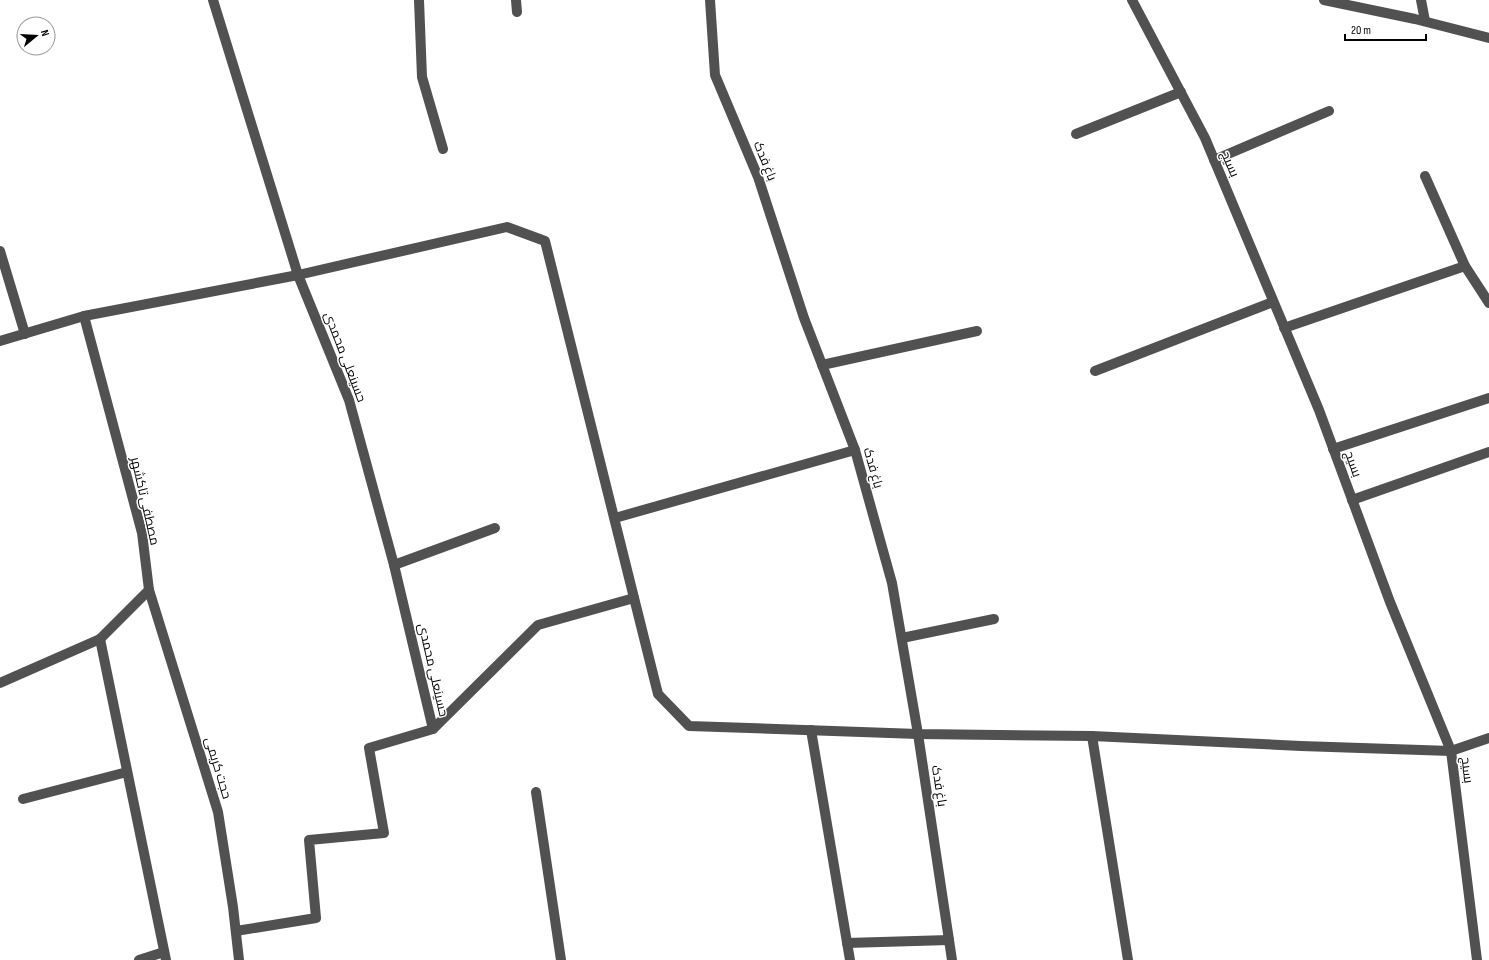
<svg xmlns="http://www.w3.org/2000/svg" width="1489" height="960" viewBox="0 0 1489 960" font-family="'Sofia Sans Condensed',Cairo,sans-serif">
	<style>
		.lines { fill: none; stroke-linecap: round; stroke-linejoin: round }
		.minor { stroke: #515151; stroke-width: 10 }
		.labels { text-anchor: middle; dominant-baseline: central; stroke-width: 3; stroke-linejoin: round; paint-order: stroke }
		.street-label { font-size: 13px; fill: #000; stroke: #fff }
	</style>
	<rect width="100%" height="100%" fill="#fff"/>
	<g class="lines">
		<g class="minor">
			<polyline points="213,0 298,275 349,400 394,565 433,729"/>
			<polyline points="419,0 422,77 443,149"/>
			<polyline points="516,0 517,12"/>
			<polyline points="710,0 715,75 758,177 804,318 855,450 892,583 918,734 952,960"/>
			<polyline points="1132,0 1205,138 1319,410 1390,602 1451,751 1477,960"/>
			<polyline points="1324,0 1415,19 1489,38"/>
			<polyline points="1421,0 1425,21"/>
			<polyline points="1076,134 1181,92"/>
			<polyline points="1214,160 1329,111"/>
			<polyline points="1425,176 1465,266 1489,303"/>
			<polyline points="0,251 25,334"/>
			<polyline points="1284,328 1465,266"/>
			<polyline points="0,341 84,316 298,275 507,227 545,241 658,694 689,726 918,734 1092,736 1301,746 1451,751 1489,738"/>
			<polyline points="822,365 977,331"/>
			<polyline points="1095,371 1273,302"/>
			<polyline points="1333,449 1489,398"/>
			<polyline points="1352,500 1489,452"/>
			<polyline points="615,518 855,450"/>
			<polyline points="394,565 495,528"/>
			<polyline points="149,590 218,812 233,907 239,960"/>
			<polyline points="902,638 994,619"/>
			<polyline points="100,639 166,960"/>
			<polyline points="0,683 100,639 149,590 142,533 84,316"/>
			<polyline points="811,730 850,960"/>
			<polyline points="1092,736 1128,960"/>
			<polyline points="536,792 561,960"/>
			<polyline points="23,799 127,772"/>
			<polyline points="236,931 316,918 309,840 384,833 369,748 433,729 538,625 634,598"/>
			<polyline points="847,943 949,940"/>
			<polyline points="139,960 164,952"/>
		</g>
	</g>
	<g class="labels">
		<g class="street-label">
			<text transform="translate(765 161) rotate(68)">باغ فدک</text>
			<text transform="translate(1230 164) rotate(67)">بسیج</text>
			<text transform="translate(345 357) rotate(69)">حسینعلی محمدی</text>
			<text transform="translate(1353 464) rotate(70)">بسیج</text>
			<text transform="translate(873 468) rotate(74)">باغ فدک</text>
			<text transform="translate(145 501) rotate(77)">مصطفی تاکشهر</text>
			<text transform="translate(433 670) rotate(77)">حسینعلی محمدی</text>
			<text transform="translate(218 768) rotate(73)">حجت کریمی</text>
			<text transform="translate(1467 770) rotate(83)">بسیج</text>
			<text transform="translate(939 786) rotate(81)">باغ فدک</text>
		</g>
	</g>
	<g transform="translate(36 36) rotate(72)"><circle r="19" fill="#ffffff" stroke="#999999"/>
	<path d="M0-3L7 15L0 10L-7 15Z" fill="#000000"/>
	<text y="-6" font-size="11" font-weight="bold" text-anchor="middle" fill="#000000">N</text>
	</g>
	<path d="M1345 34v6h81v-6" fill="none" stroke="#000000" stroke-width="2"/>
	<text x="1351" y="34" font-size="12" fill="#000000" stroke="#ffffff" stroke-width="3" paint-order="stroke">20 m</text>
</svg>
